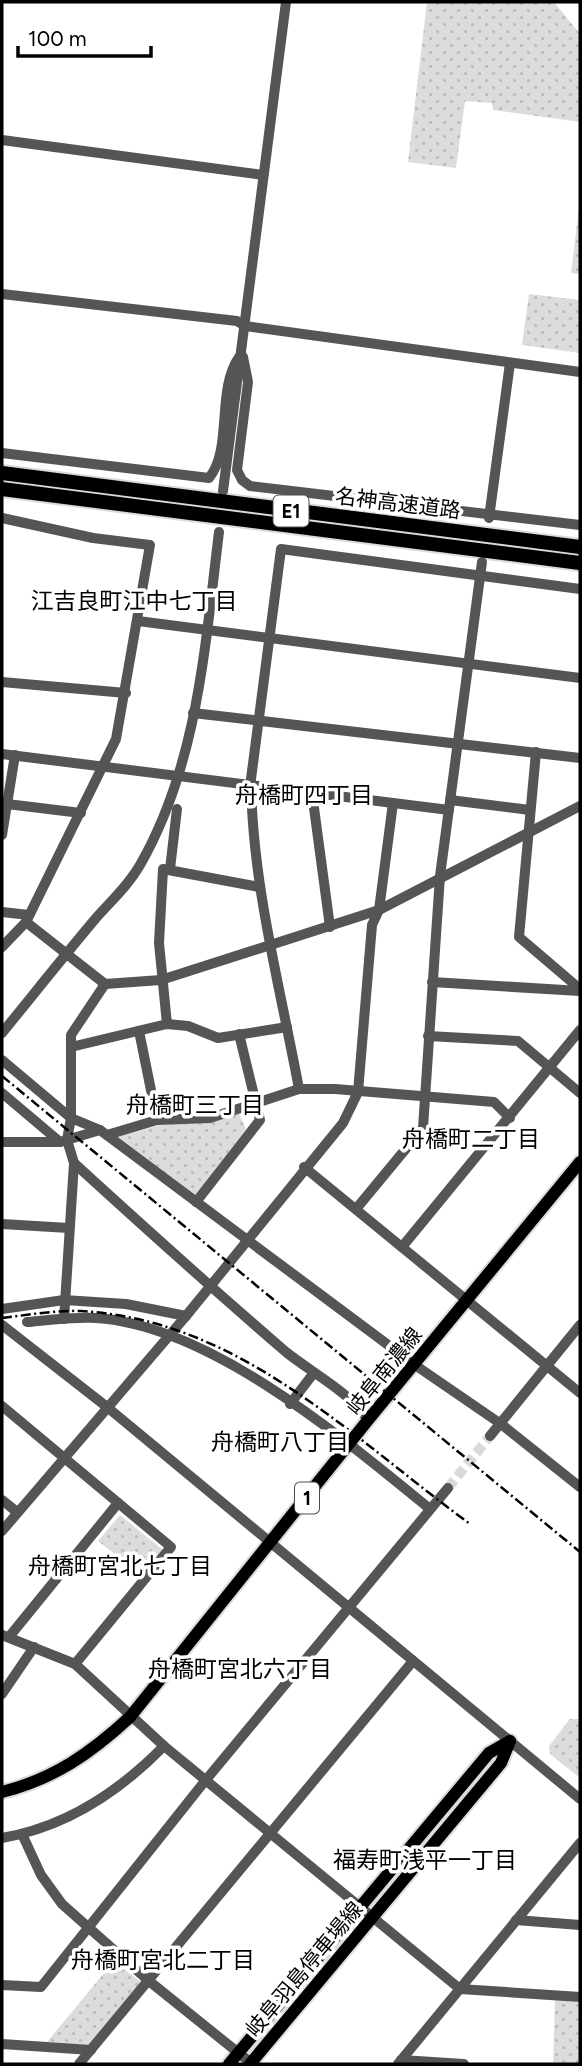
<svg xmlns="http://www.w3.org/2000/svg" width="582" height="2066" viewBox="0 0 582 2066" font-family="Figtree,'Noto Sans JP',sans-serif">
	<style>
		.park { fill: url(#park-dots) }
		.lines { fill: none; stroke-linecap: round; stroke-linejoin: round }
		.minor-tunnel { stroke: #d9d9d9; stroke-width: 10; stroke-dasharray: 10 5; stroke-linecap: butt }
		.major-casing { stroke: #dbdbdb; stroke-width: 16 }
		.highway-casing { stroke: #dbdbdb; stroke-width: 18 }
		.minor { stroke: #555; stroke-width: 10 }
		.major { stroke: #000; stroke-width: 12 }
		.highway { stroke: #000; stroke-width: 14 }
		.rail { stroke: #000; stroke-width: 2.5; stroke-dasharray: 10 3.5 2 3.5; stroke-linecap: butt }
		.labels { text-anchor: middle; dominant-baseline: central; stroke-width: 7; stroke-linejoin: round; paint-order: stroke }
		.shield { fill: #fff; stroke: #4c4c4c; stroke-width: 2 }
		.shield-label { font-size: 19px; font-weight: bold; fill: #000 }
		.street-label { font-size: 21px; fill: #000; stroke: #fff }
		.neighbourhood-label { font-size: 23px; fill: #000; stroke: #fff }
	</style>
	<defs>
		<pattern id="park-dots" width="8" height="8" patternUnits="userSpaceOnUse" patternTransform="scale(1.75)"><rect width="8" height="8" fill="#dcdcdc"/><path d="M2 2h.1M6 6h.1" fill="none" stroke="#bbb" stroke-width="1.8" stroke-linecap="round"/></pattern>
	</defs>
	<rect width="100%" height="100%" fill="#fff"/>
	<g class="park">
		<polygon points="427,2 554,2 580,34 580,122 493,110 492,103 465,101 456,168 408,162"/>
		<polygon points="580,200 580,274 571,273"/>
		<polygon points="529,294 580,300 580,353 522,345"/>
		<polygon points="239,1113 246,1129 195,1195 118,1137 160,1125 211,1121"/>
		<polygon points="120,1515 163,1550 142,1575 98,1541"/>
		<polygon points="570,1719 580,1719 580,1778 550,1754 549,1746"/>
		<polygon points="114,1961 141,1982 89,2046 47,2042"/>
		<polygon points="555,2000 580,2002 580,2064 553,2064"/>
	</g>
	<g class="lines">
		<polyline class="minor-tunnel" points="448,1488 490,1436"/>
		<g class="major-casing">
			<g id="major">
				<path d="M2,1792C54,1779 91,1753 130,1717L368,1420L580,1162"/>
				<polyline points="229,2064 489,1753 510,1741"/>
				<polyline points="250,2064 501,1763 510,1741"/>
			</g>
		</g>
		<g class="highway-casing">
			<g id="highway">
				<polyline points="2,473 580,547"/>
				<polyline points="2,489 580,563"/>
			</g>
		</g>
		<g class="minor">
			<polyline points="2,140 263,175"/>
			<polyline points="2,294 237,321 245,326 580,372"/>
			<polyline points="243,357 248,382 237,470 242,480 250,486 580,525"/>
			<path d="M2,453L209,478C233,449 216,390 239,357"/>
			<polyline points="223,491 286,2"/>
			<polyline points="2,518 93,538 150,545 116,739 26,922 2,947"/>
			<polyline points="489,518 510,363"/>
			<polyline points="138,621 580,678"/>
			<polyline points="2,682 126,693"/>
			<polyline points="193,713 580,758"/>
			<polyline points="536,752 519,937 580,989"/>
			<polyline points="2,754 449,810"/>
			<polyline points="312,793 330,927"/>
			<polyline points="450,800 530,810"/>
			<polyline points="7,804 81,813"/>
			<polyline points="2,835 15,755"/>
			<polyline points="170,869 177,809"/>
			<polyline points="2,912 29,915"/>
			<polyline points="26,922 105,984 161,980 379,910 580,806"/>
			<polyline points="432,982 580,991"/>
			<polyline points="167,1024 159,943 163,869 259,887"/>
			<polyline points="139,1031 157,1120"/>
			<path d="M2,1033C33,995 64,956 96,918C111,901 128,886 140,865C198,764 205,645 219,532"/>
			<polyline points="428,1036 518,1041 580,1093"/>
			<polyline points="71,1047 167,1024 188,1026 218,1038 287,1027"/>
			<polyline points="2,1060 71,1118 100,1130 415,1365 501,1424 580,1487"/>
			<path d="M299,1089C280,986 252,884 251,779L281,549L580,589"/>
			<polyline points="2,1093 60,1142"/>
			<polyline points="107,1135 157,1120 210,1118 299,1089 335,1089 494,1102 510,1118"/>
			<polyline points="2,1142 60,1142 100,1130"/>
			<path d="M74,1163C144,1227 214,1290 286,1352C312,1373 350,1392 368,1420"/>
			<polyline points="304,1167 580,1393"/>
			<polyline points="196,1202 260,1120 239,1034"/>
			<polyline points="356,1209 423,1128 440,876 482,562"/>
			<polyline points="2,1224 69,1228"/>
			<polyline points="402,1247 580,1030"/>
			<polyline points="2,1309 64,1300 126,1304 186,1316"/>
			<polyline points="64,1319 74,1163 67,1140 71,1118 71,1035 105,984"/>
			<path d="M27,1322C49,1320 73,1317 96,1318C210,1325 344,1439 430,1509"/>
			<polyline points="2,1325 107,1407 580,1799"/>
			<polyline points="290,1404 313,1374"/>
			<polyline points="2,1406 171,1547 75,1664"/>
			<polyline points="490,1436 580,1325"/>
			<polyline points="2,1500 17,1512"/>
			<polyline points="2,1531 186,1316 343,1123 358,1092 372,925 379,910 393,803"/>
			<polyline points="2,1635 75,1664 164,1746 460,1989 580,1997"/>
			<polyline points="9,1637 118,1503"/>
			<polyline points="2,1694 34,1647"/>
			<polyline points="22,1834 41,1875 62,1904 149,1981 251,2063"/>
			<path d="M2,1838C66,1827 119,1792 164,1746"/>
			<polyline points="516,1920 580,1925"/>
			<polyline points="2,1985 41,1987 205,1781 448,1488"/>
			<polyline points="2,2044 91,2050"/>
			<polyline points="401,2060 464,2064"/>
			<polyline points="79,2064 413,1661"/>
			<polyline points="398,2064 580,1843"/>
		</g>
		<use href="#major" class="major"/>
		<use href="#highway" class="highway"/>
		<g class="rail">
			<polyline points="2,1076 580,1552"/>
			<path d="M2,1318C28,1315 55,1310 81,1311C239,1320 350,1436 470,1524"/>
		</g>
	</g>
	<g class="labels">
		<g class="shield">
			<rect x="273.5" y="495.5" width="35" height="31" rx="5"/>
			<rect x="295" y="1482.5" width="24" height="31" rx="5"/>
		</g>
		<g class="shield-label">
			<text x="291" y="511">E1</text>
			<text x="307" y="1498">1</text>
		</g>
		<g class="street-label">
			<text transform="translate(398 503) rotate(7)">名神高速道路</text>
			<text transform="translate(384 1371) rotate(-51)">岐阜南濃線</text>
			<text transform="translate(304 1969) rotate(-50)">岐阜羽島停車場線</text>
		</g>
		<g class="neighbourhood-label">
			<text x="134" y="601">江吉良町江中七丁目</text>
			<text x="304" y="795">舟橋町四丁目</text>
			<text x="195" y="1105">舟橋町三丁目</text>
			<text x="471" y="1139">舟橋町二丁目</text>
			<text x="280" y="1442">舟橋町八丁目</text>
			<text x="120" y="1566">舟橋町宮北七丁目</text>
			<text x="240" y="1669">舟橋町宮北六丁目</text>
			<text x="425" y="1860">福寿町浅平一丁目</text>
			<text x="163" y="1960">舟橋町宮北二丁目</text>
		</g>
	</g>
	<rect width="582" height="2066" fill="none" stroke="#000000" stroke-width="7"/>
	<path d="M18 46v10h133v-10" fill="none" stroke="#000000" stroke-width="3.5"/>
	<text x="28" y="46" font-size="21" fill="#000000" stroke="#ffffff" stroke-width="5" paint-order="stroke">100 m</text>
</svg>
